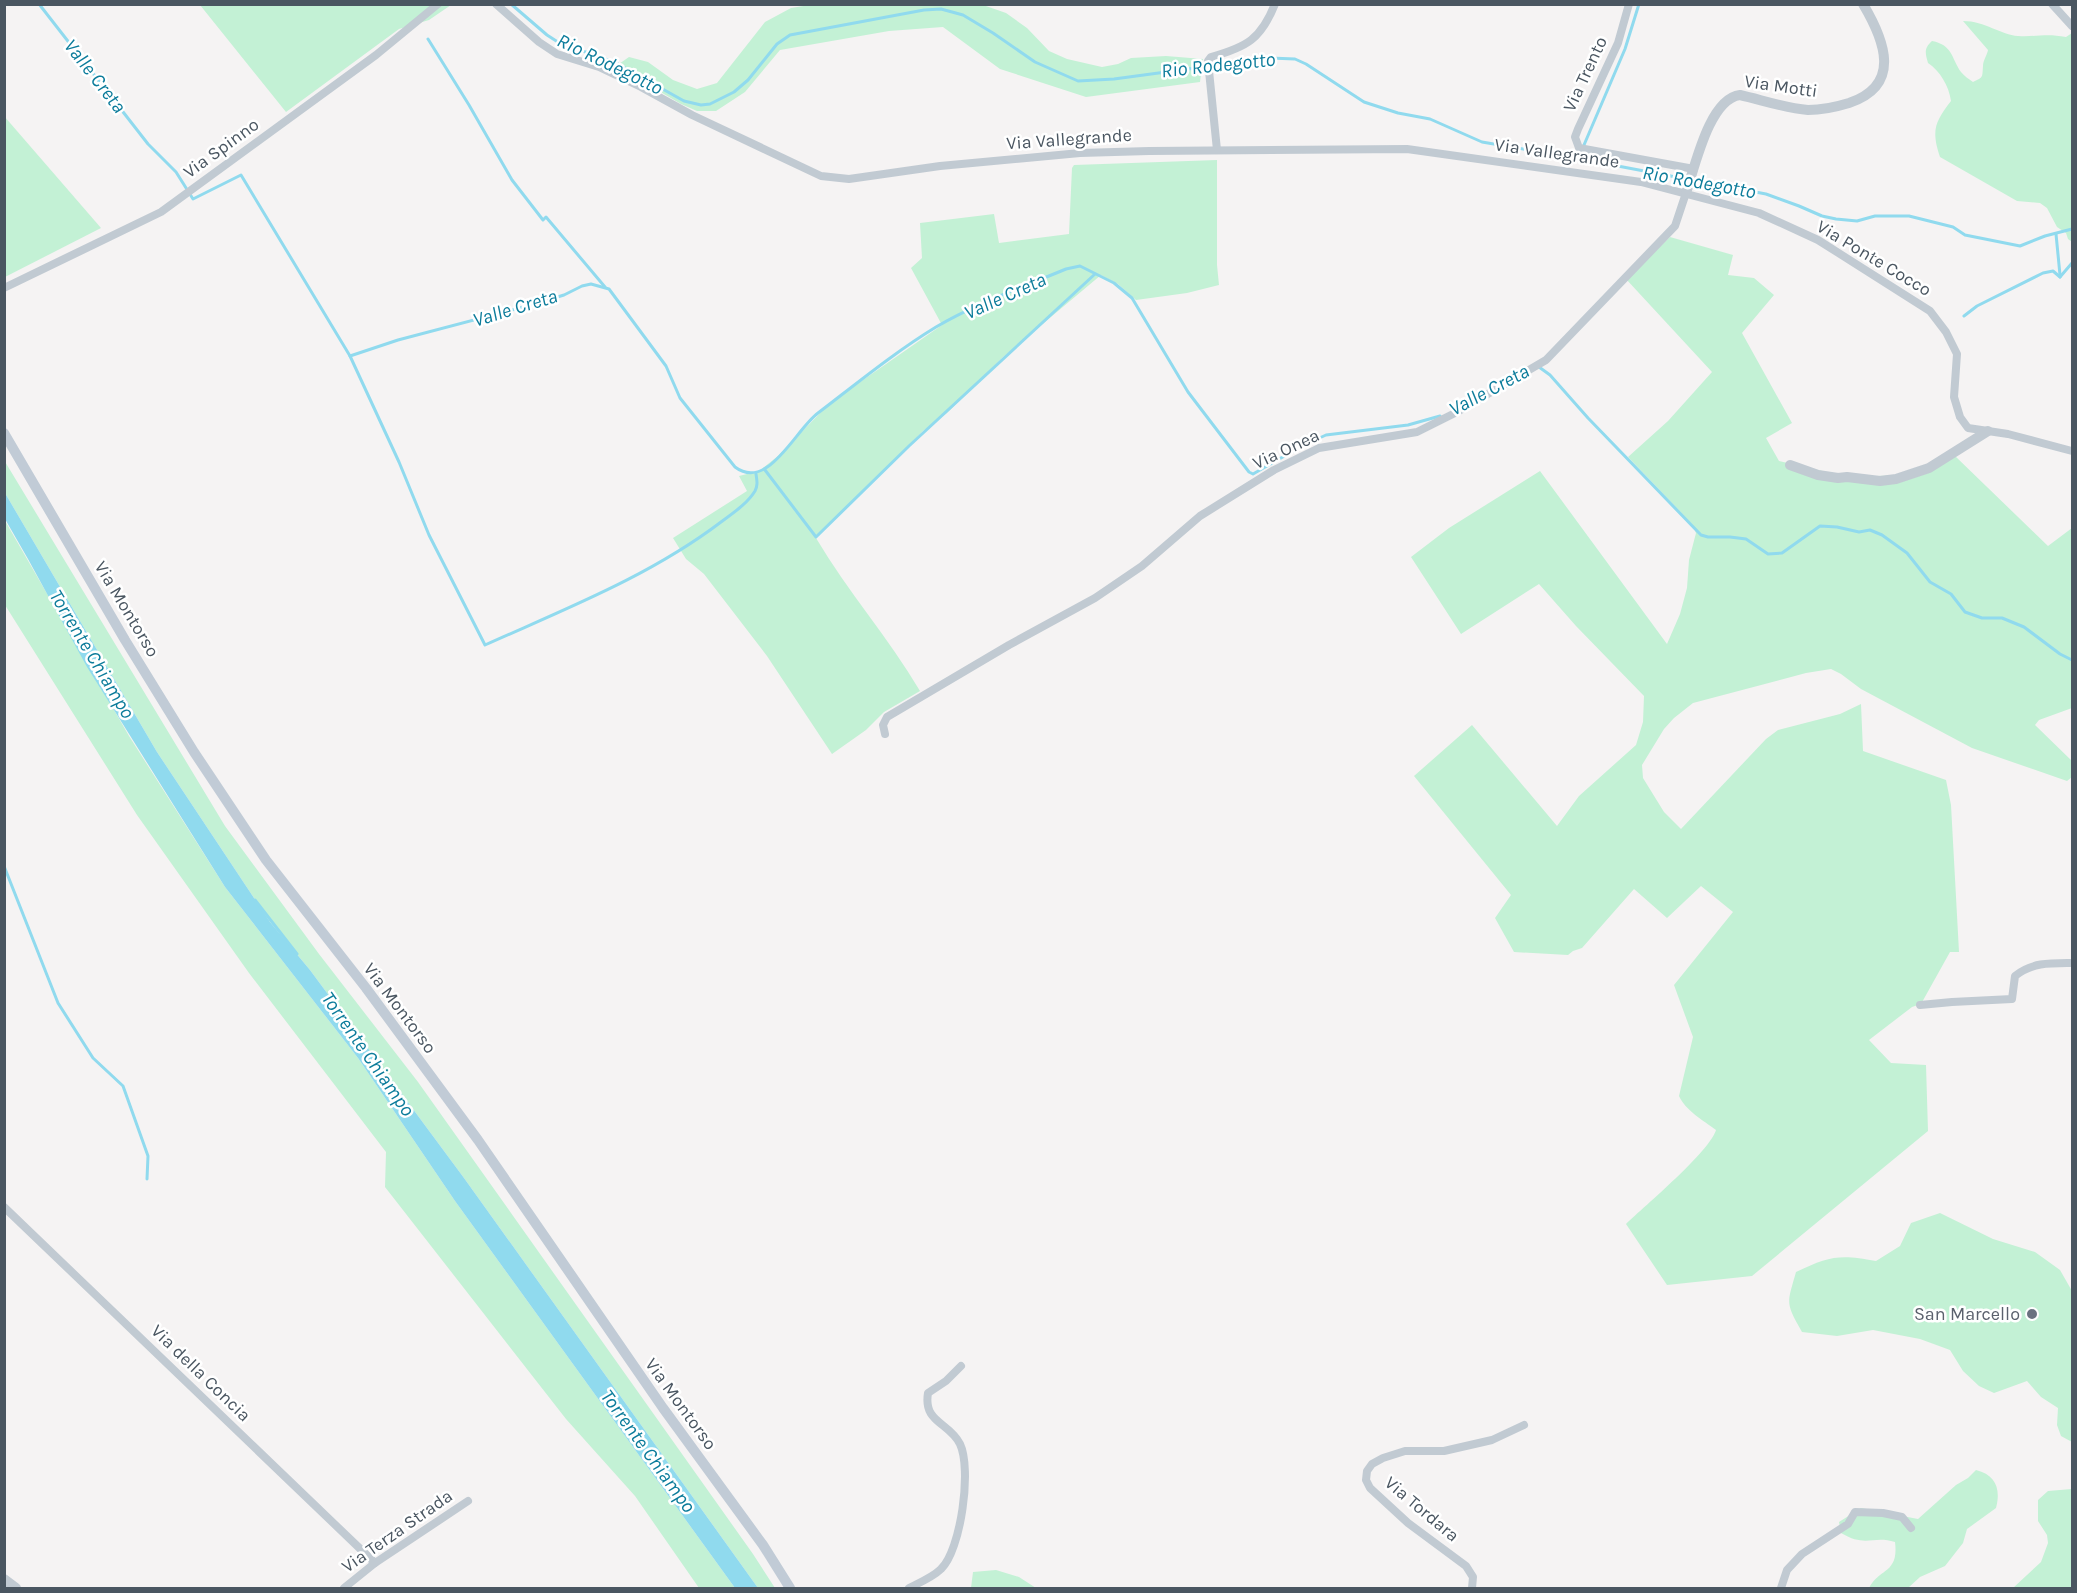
<svg xmlns="http://www.w3.org/2000/svg" width="2077" height="1593" viewBox="0 0 2077 1593" font-family="Karla,sans-serif">
	<style>
		.green { fill: #c3f1d5 }
		.water { fill: #90daee }
		.lines { fill: none; stroke-linecap: round; stroke-linejoin: round }
		.stream { stroke: #90daee; stroke-width: 3 }
		.minor { stroke: #c1cad2; stroke-width: 8 }
		.tertiary { stroke: #c1cad2; stroke-width: 10 }
		.secondary { stroke: #c1cbd6; stroke-width: 10 }
		.worship-dot { fill: #6b7280; stroke: #fff; stroke-width: 2 }
		.labels { text-anchor: middle; dominant-baseline: central; stroke-width: 5; stroke-linejoin: round; paint-order: stroke }
		.street-label { font-size: 18px; fill: #4a5661; stroke: #fff }
		.worship-label { font-size: 18px; fill: #5b616d; stroke: #fff; text-anchor: end }
		.water-label { font-size: 20px; font-style: italic; fill: #0c7c9b; stroke: #fff }
	</style>
	<rect width="100%" height="100%" fill="#f5f3f3"/>
	<g class="green">
		<polygon points="816,4 983,5 1006,13 1027,28 1049,51 1067,59 1102,67 1118,64 1131,58 1166,56 1203,59 1200,82 1086,97 1000,69 943,27 889,31 780,50 745,92 716,111 697,111 681,104 616,66 629,57 648,62 673,80 697,89 717,83 765,22 791,8"/>
		<polygon points="200,5 451,5 429,20 399,29 286,112"/>
		<path d="M1963,21C1985,21 2001,35 2018,36C2037,37 2046,33 2066,37L2072,33V242L2068,239L2066,233L2057,227L2047,208L2040,203L2017,201L1940,157C1931,130 1935,122 1951,101C1949,86 1940,71 1928,63C1925,53 1924,48 1932,41C1953,45 1951,58 1961,72C1964,76 1969,79 1973,82C1984,77 1982,77 1983,66C1983,61 1987,55 1988,50Z"/>
		<polygon points="4,116 101,228 5,277 4,277"/>
		<path d="M1217,160V265L1219,285L1187,293L1136,300L1118,284L1101,275L1002,358L947,413L923,431L816,538C847,591 889,638 920,691L884,712L866,730L832,754L767,656L704,574L686,559L673,538L747,491L739,476L759,471L778,456L830,403L942,325L911,268L922,258L920,223L994,214L999,243L1069,234L1072,168L1074,165Z"/>
		<path d="M1670,237L1733,255L1728,275L1754,278L1774,295L1742,333L1792,423L1766,438L1779,461L1848,477L1906,475L1955,456L2048,546L2072,528V708L2039,720L2035,725L2072,761V777L2067,781L1972,748L1861,689L1841,674L1831,669L1806,673L1693,703L1674,718L1664,729L1642,765L1643,778L1664,812L1681,829L1766,739L1778,730L1840,714L1861,704L1863,751L1946,780L1951,805L1959,952H1950L1921,1004L1912,1007L1869,1040L1891,1063L1926,1065L1928,1131L1752,1276L1667,1285L1626,1224C1645,1206 1710,1151 1716,1130C1704,1121 1685,1110 1679,1096L1693,1037L1674,985L1733,912L1701,886L1667,918L1634,889L1582,948L1573,951L1568,955L1514,952L1495,918L1511,895L1414,776L1472,725L1557,826L1579,796L1636,745L1643,722L1644,696L1576,626L1539,584L1461,634L1411,557L1449,528L1540,471L1667,644L1680,614L1687,588L1689,560L1696,533L1692,524L1628,457L1668,421L1712,372L1626,279Z"/>
		<polygon points="4,460 225,826 319,954 418,1082 753,1554 775,1588 758,1588 464,1178 310,970 270,922 157,752 5,493"/>
		<polygon points="4,519 129,736 225,887 358,1058 455,1201 735,1588 699,1588 635,1496 566,1419 385,1187 386,1152 249,973 137,815 5,605"/>
		<path d="M1940,1213L1993,1239L2035,1252L2060,1270L2072,1291V1442L2061,1436L2057,1425L2058,1408L2041,1397L2027,1381L1994,1393L1979,1386L1963,1371L1950,1350L1920,1339L1873,1330L1837,1336L1802,1332C1785,1302 1787,1304 1796,1272C1829,1256 1840,1254 1876,1261L1900,1246L1911,1223Z"/>
		<path d="M1976,1470C1996,1475 2001,1489 1996,1508L1967,1529L1963,1543L1945,1566L1920,1577L1908,1588H1869C1879,1568 1899,1574 1895,1542C1873,1535 1866,1548 1841,1533L1839,1522L1861,1508L1918,1519L1956,1485L1968,1478Z"/>
		<polygon points="2072,1489 2072,1588 2013,1588 2041,1562 2048,1543 2047,1535 2038,1521 2038,1500 2048,1491"/>
		<polygon points="996,1570 1019,1577 1036,1588 971,1588 973,1572"/>
	</g>
	<polygon class="water" points="5,493 157,752 270,922 310,970 464,1178 758,1588 735,1588 455,1201 358,1058 225,887 87,667 28,559 5,519"/>
	<g class="lines">
		<g class="stream">
			<path d="M39,4L148,144L176,172L193,199L241,175L350,356L399,462L429,535L485,645C565,609 650,576 721,522C733,513 747,504 755,491C758,485 757,481 756,474"/>
			<polyline points="511,4 547,35 564,46 593,54 618,64 684,101 701,105 710,104 734,92 748,80 777,44 790,35 924,10 941,9 963,15 993,33 1035,62 1078,81 1114,79 1270,58 1295,59 1306,64 1364,102 1398,113 1430,119 1482,142 1570,157 1766,194 1799,206 1822,216 1836,219 1857,221 1875,216 1909,216 1953,227 1965,235 2020,246 2045,236 2072,229"/>
			<polyline points="428,39 469,105 512,180 543,220 546,217 605,287"/>
			<polyline points="1578,159 1625,49 1639,4"/>
			<polyline points="2056,234 2060,275"/>
			<polyline points="2060,277 2072,263"/>
			<polyline points="1964,316 1977,306 2043,273 2053,271 2060,277"/>
			<path d="M350,356L398,340L531,305L564,295L582,286L591,284L609,289L666,366L680,398L735,467C768,492 795,430 818,413C856,384 895,352 936,327C977,303 1023,287 1066,269L1080,266L1114,283L1132,298L1188,392L1249,472L1253,474L1302,446L1326,435L1408,425L1440,416"/>
			<polyline points="1539,367 1550,375 1588,418 1701,535 1708,537 1730,537 1746,539 1768,554 1782,553 1820,526 1837,527 1859,532 1870,530 1882,535 1907,553 1930,582 1951,594 1965,612 1982,618 2002,618 2024,627 2060,654 2072,660"/>
			<polyline points="765,470 816,537 909,446 1095,274"/>
			<polyline points="4,866 58,1003 93,1058 123,1086 148,1156 147,1179"/>
			<polyline points="255,900 297,954"/>
		</g>
		<g class="minor">
			<polyline points="496,4 539,42 557,54 599,67 641,87 692,115 821,176 849,179 940,166 1080,153 1149,151 1407,149 1641,182 1759,213 1818,240 1930,311 1946,332 1957,354 1954,397 1960,417 1968,428 2008,434 2072,451"/>
			<polyline points="1629,4 1618,43 1578,129 1575,137 1579,148 1694,169"/>
			<polyline points="2052,4 2072,26"/>
			<path d="M1217,150L1208,61L1211,57C1247,47 1261,39 1275,4"/>
			<polyline points="4,288 161,212 376,55 438,4"/>
			<polyline points="885,734 883,725 887,717 1009,645 1095,598 1142,566 1200,516 1274,470 1319,448 1417,432 1457,412 1546,360 1675,226 1686,193"/>
			<path d="M1920,1005L1952,1002L2012,999L2015,976C2032,962 2052,963 2072,963"/>
			<polyline points="4,1207 375,1563"/>
			<polyline points="344,1588 375,1563 468,1501"/>
			<path d="M909,1588C919,1583 933,1577 941,1569C961,1550 972,1469 960,1444C949,1422 923,1423 928,1393L946,1381L961,1366"/>
			<polyline points="1472,1588 1473,1577 1466,1566 1408,1523 1370,1488 1366,1480 1367,1471 1372,1464 1383,1458 1405,1451 1444,1451 1492,1440 1524,1425"/>
			<polyline points="1781,1588 1787,1570 1802,1554 1848,1524 1855,1512 1883,1513 1902,1517 1911,1528"/>
		</g>
		<g class="tertiary">
			<path d="M1686,193C1695,167 1709,99 1740,95C1762,100 1785,108 1808,110C1822,110 1836,107 1849,103C1902,85 1885,41 1863,4"/>
			<polyline points="1790,465 1818,475 1838,478 1847,477 1880,481 1896,479 1929,468 1988,431"/>
			<polyline points="4,1579 16,1588"/>
		</g>
		<polyline class="secondary" points="4,433 125,640 194,752 266,860 366,988 478,1140 663,1408 763,1545 790,1588"/>
	</g>
	<circle class="worship-dot" cx="2032" cy="1314" r="6"/>
	<g class="labels">
		<g class="street-label">
			<text transform="translate(1585 74) rotate(-65)">Via Trento</text>
			<text transform="translate(1781 86) rotate(8)">Via Motti</text>
			<text transform="translate(1069 139) rotate(-4)">Via Vallegrande</text>
			<text transform="translate(221 148) rotate(-36)">Via Spinno</text>
			<text transform="translate(1557 153) rotate(8)">Via Vallegrande</text>
			<text transform="translate(1874 258) rotate(31)">Via Ponte Cocco</text>
			<text transform="translate(1286 449) rotate(-25)">Via Onea</text>
			<text transform="translate(127 609) rotate(59)">Via Montorso</text>
			<text transform="translate(400 1008) rotate(53)">Via Montorso</text>
			<text transform="translate(201 1373) rotate(44)">Via della Concia</text>
			<text transform="translate(681 1404) rotate(54)">Via Montorso</text>
			<text transform="translate(1422 1509) rotate(40)">Via Tordara</text>
			<text transform="translate(397 1531) rotate(-35)">Via Terza Strada</text>
		</g>
		<g class="worship-label">
			<text x="2020" y="1314">San Marcello</text>
		</g>
		<g class="water-label">
			<text transform="translate(610 64) rotate(26)">Rio Rodegotto</text>
			<text transform="translate(1218 65) rotate(-6)">Rio Rodegotto</text>
			<text transform="translate(95 76) rotate(52)">Valle Creta</text>
			<text transform="translate(1699 182) rotate(10)">Rio Rodegotto</text>
			<text transform="translate(1005 296) rotate(-24)">Valle Creta</text>
			<text transform="translate(515 308) rotate(-17)">Valle Creta</text>
			<text transform="translate(1489 390) rotate(-28)">Valle Creta</text>
			<text transform="translate(92 654) rotate(59)">Torrente Chiampo</text>
			<text transform="translate(368 1054) rotate(55)">Torrente Chiampo</text>
			<text transform="translate(648 1451) rotate(54)">Torrente Chiampo</text>
		</g>
	</g>
	<rect width="2077" height="1593" fill="none" stroke="#4a5661" stroke-width="12"/>
</svg>
